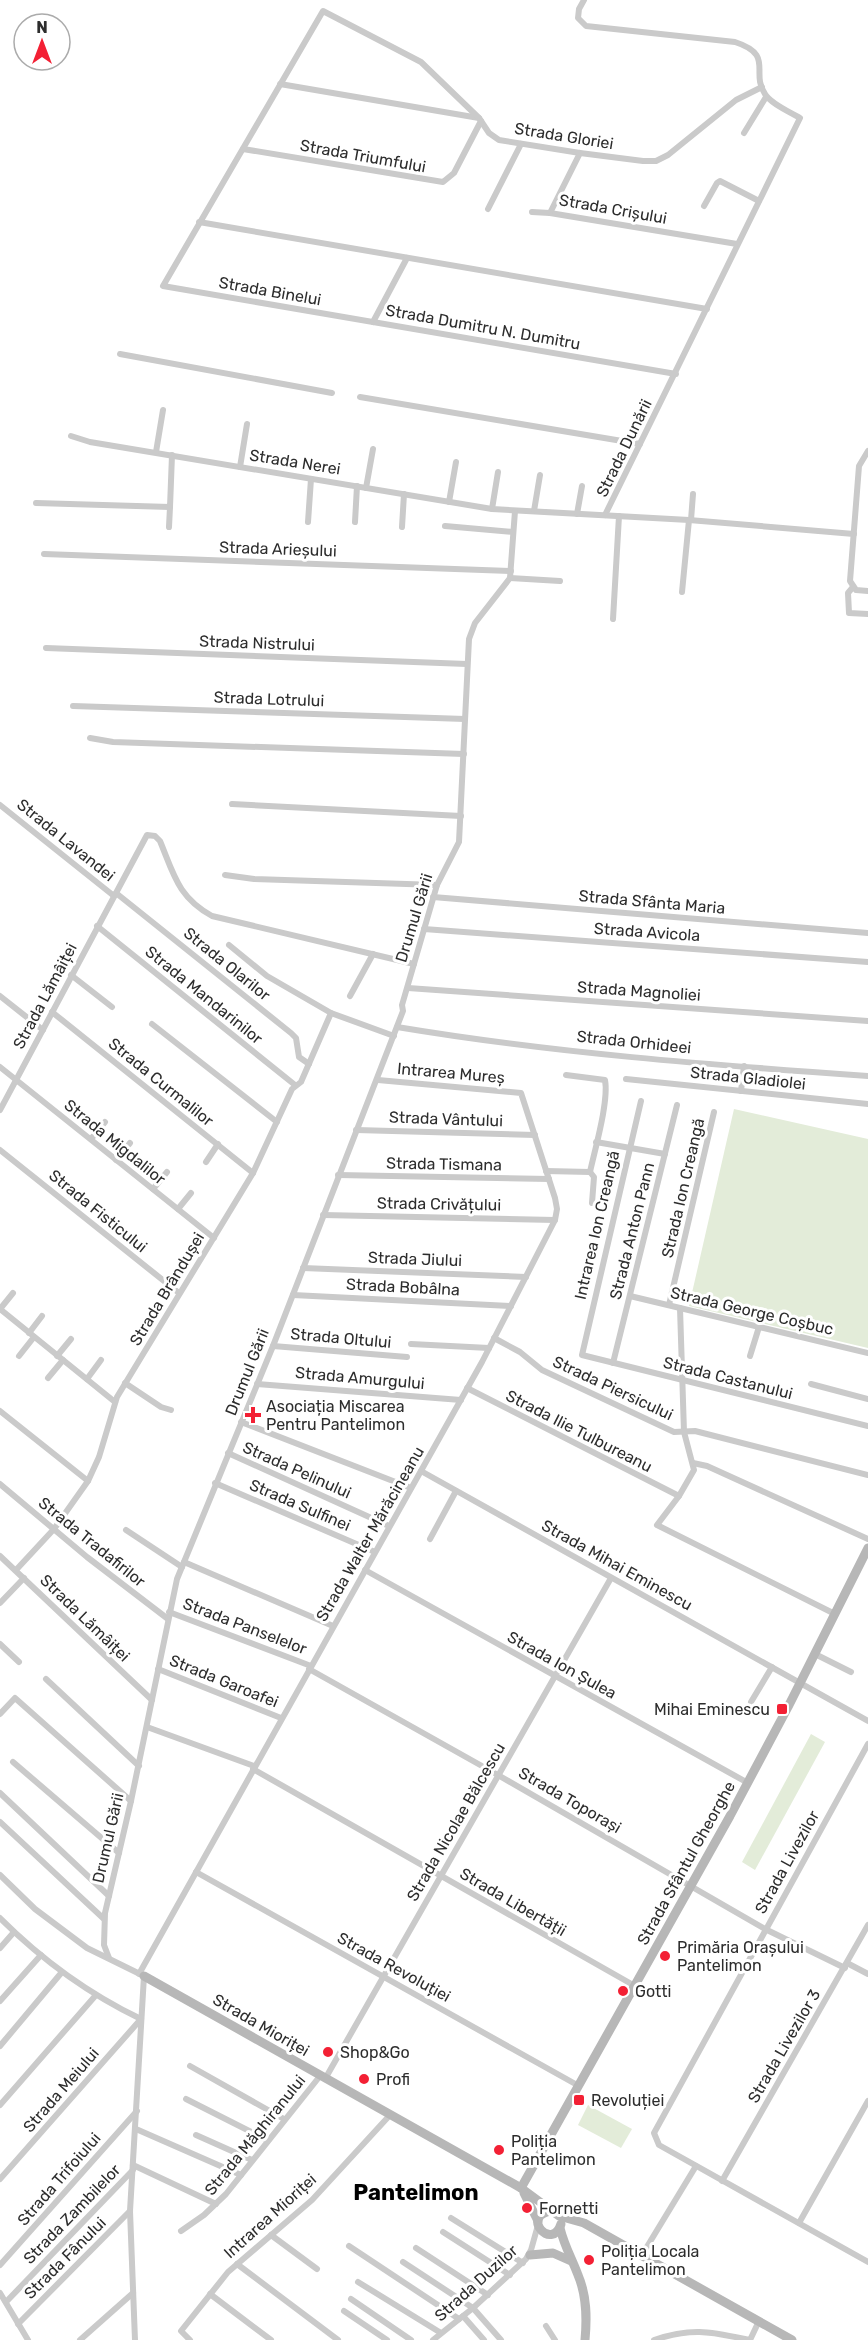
<svg xmlns="http://www.w3.org/2000/svg" width="868" height="2340" viewBox="0 0 868 2340" font-family="Rubik,sans-serif">
	<style>
		.green { fill: #e3ecd9 }
		.lines { fill: none; stroke-linecap: round; stroke-linejoin: round }
		.street { stroke: #cacaca; stroke-width: 6 }
		.secondary { stroke: #b7b7b7; stroke-width: 9 }
		.poi-dot { fill: #f32034; stroke: #fff; stroke-width: 2 }
		.labels { text-anchor: middle; dominant-baseline: central; stroke-width: 6; stroke-linejoin: round; paint-order: stroke }
		.street-label { font-size: 16px; fill: #2d2d2d; stroke: #fff }
		.poi-label { font-size: 16px; fill: #2d2d2d; stroke: #fff; text-anchor: start }
		.district-label { font-size: 22px; font-weight: bold; fill: #000; stroke: #fff }
	</style>
	<rect width="100%" height="100%" fill="#fff"/>
	<g class="green">
		<polygon points="734,1109 868,1139 868,1348 689,1306"/>
		<polygon points="811,1734 825,1742 755,1870 742,1862"/>
		<polygon points="588,2105 632,2129 621,2148 578,2125"/>
	</g>
	<g class="lines">
		<g class="street">
			<path d="M584,0L579,9L578,18L586,26L735,42C775,55 750,72 765,94C771,104 790,112 800,118L605,515"/>
			<polyline points="280,84 479,118 489,133 499,140 580,153 643,161 656,161 668,155 736,100 762,87"/>
			<polyline points="479,118 421,62 323,11 163,286 676,374"/>
			<polyline points="744,133 766,97"/>
			<polyline points="243,149 443,182 454,173 481,121"/>
			<polyline points="580,153 550,213 737,244"/>
			<polyline points="704,206 717,183 720,181 759,201"/>
			<polyline points="488,209 521,144"/>
			<polyline points="532,212 550,213"/>
			<polyline points="199,222 707,309"/>
			<polyline points="373,322 407,258"/>
			<polyline points="120,354 332,393"/>
			<polyline points="360,397 640,444"/>
			<polyline points="71,436 90,442 492,509 689,520 854,534"/>
			<polyline points="868,451 859,466 850,581 856,590 868,591"/>
			<polyline points="156,452 163,410"/>
			<polyline points="240,467 247,424"/>
			<polyline points="366,488 373,449"/>
			<polyline points="449,502 456,462"/>
			<polyline points="36,503 170,507 172,455"/>
			<polyline points="492,509 498,472"/>
			<polyline points="534,511 540,475"/>
			<polyline points="577,514 582,486"/>
			<polyline points="691,520 693,494"/>
			<polyline points="308,522 311,479"/>
			<polyline points="355,522 357,486"/>
			<polyline points="445,526 513,532"/>
			<polyline points="169,527 170,507"/>
			<polyline points="402,527 404,494"/>
			<polyline points="44,554 511,571"/>
			<polyline points="510,578 560,581"/>
			<polyline points="853,587 848,593 849,613 868,614"/>
			<polyline points="682,592 689,520"/>
			<polyline points="613,619 619,516"/>
			<polyline points="46,648 467,664"/>
			<polyline points="73,706 465,719"/>
			<polyline points="90,738 113,742 464,754"/>
			<polyline points="232,804 461,816"/>
			<polyline points="0,805 114,896"/>
			<polyline points="225,875 254,879 437,885"/>
			<polyline points="116,893 291,1033 296,1038 299,1057 309,1064"/>
			<polyline points="433,897 868,933"/>
			<polyline points="97,926 295,1085"/>
			<polyline points="424,929 868,962"/>
			<polyline points="229,945 267,976 331,1013 394,1036"/>
			<polyline points="71,975 112,1007"/>
			<polyline points="408,988 868,1021"/>
			<polyline points="0,996 43,1030"/>
			<polyline points="350,996 373,954"/>
			<polyline points="52,1012 253,1173"/>
			<polyline points="152,1024 277,1122"/>
			<path d="M397,1027C553,1053 711,1065 868,1076"/>
			<polyline points="0,1067 214,1238"/>
			<polyline points="626,1079 868,1104"/>
			<polyline points="741,1091 744,1066"/>
			<polyline points="641,1101 582,1355 868,1426"/>
			<path d="M0,1110L147,835L155,836L160,841C174,875 178,897 212,916L414,964"/>
			<polyline points="356,1130 535,1135"/>
			<polyline points="91,1139 105,1122"/>
			<polyline points="596,1142 665,1154"/>
			<polyline points="0,1150 179,1293"/>
			<polyline points="116,1160 130,1143"/>
			<polyline points="206,1162 218,1144"/>
			<path d="M546,1171L590,1172C595,1149 609,1101 605,1080L566,1075"/>
			<polyline points="590,1172 594,1177 592,1203"/>
			<polyline points="338,1175 549,1179"/>
			<polyline points="153,1189 167,1172"/>
			<polyline points="178,1209 191,1193"/>
			<polyline points="323,1215 555,1220"/>
			<polyline points="303,1268 526,1277"/>
			<polyline points="293,1295 511,1306"/>
			<polyline points="630,1296 868,1353"/>
			<polyline points="669,1305 714,1112"/>
			<polyline points="680,1308 684,1432 694,1470 679,1496 657,1525 835,1614"/>
			<polyline points="0,1309 115,1402"/>
			<polyline points="0,1309 13,1293"/>
			<polyline points="29,1333 42,1316"/>
			<polyline points="494,1338 520,1352 542,1370 674,1432 695,1431 868,1475"/>
			<polyline points="411,1344 489,1348"/>
			<polyline points="273,1346 407,1357"/>
			<polyline points="19,1356 34,1337"/>
			<polyline points="57,1356 71,1339"/>
			<polyline points="750,1356 759,1327"/>
			<polyline points="613,1363 677,1105"/>
			<polyline points="48,1378 63,1360"/>
			<polyline points="87,1379 101,1360"/>
			<polyline points="125,1383 161,1407 171,1410"/>
			<polyline points="257,1384 461,1400"/>
			<polyline points="811,1384 868,1399"/>
			<polyline points="467,1388 679,1496"/>
			<polyline points="0,1411 88,1481"/>
			<polyline points="241,1422 411,1488"/>
			<polyline points="228,1453 389,1526"/>
			<polyline points="693,1463 707,1466 868,1539"/>
			<polyline points="421,1471 868,1721"/>
			<polyline points="215,1483 375,1552"/>
			<polyline points="0,1484 87,1557 168,1619"/>
			<polyline points="126,1530 182,1567"/>
			<polyline points="430,1539 456,1491"/>
			<polyline points="0,1556 152,1700"/>
			<polyline points="184,1562 333,1626"/>
			<polyline points="16,1570 54,1529 88,1481 99,1457 117,1397 253,1173 292,1089 301,1082 331,1013"/>
			<polyline points="365,1570 748,1783"/>
			<polyline points="0,1603 24,1578"/>
			<polyline points="169,1612 311,1666"/>
			<polyline points="0,1644 19,1662"/>
			<polyline points="815,1654 851,1672"/>
			<polyline points="158,1669 281,1718"/>
			<polyline points="309,1669 498,1775 765,1929 845,1968"/>
			<polyline points="46,1679 139,1766"/>
			<polyline points="751,1702 772,1667"/>
			<polyline points="0,1714 15,1698 131,1801"/>
			<polyline points="147,1727 254,1766"/>
			<polyline points="868,1744 654,2133 659,2145 868,2262"/>
			<polyline points="13,1762 119,1853"/>
			<polyline points="253,1769 635,1986"/>
			<polyline points="0,1793 109,1896"/>
			<polyline points="0,1822 104,1919"/>
			<polyline points="196,1872 579,2086"/>
			<polyline points="0,1875 35,1909 87,1948 144,1976 130,2211 135,2340"/>
			<path d="M0,1918C41,1959 89,1994 141,2019L0,2179"/>
			<polyline points="0,1948 14,1932"/>
			<polyline points="109,1958 104,1945 105,1913 131,1801 177,1579 273,1346 403,1011 402,1005 437,885 459,842 469,639 475,623 510,578 515,511"/>
			<polyline points="847,1963 868,1974"/>
			<polyline points="139,1974 482,1362 555,1220 557,1209 555,1198 521,1093 378,1080"/>
			<polyline points="0,2001 41,1955"/>
			<polyline points="0,2046 62,1972"/>
			<polyline points="190,2066 284,2119"/>
			<polyline points="325,2079 611,1578"/>
			<polyline points="186,2099 267,2140"/>
			<polyline points="0,2105 96,1995"/>
			<polyline points="136,2129 241,2175"/>
			<polyline points="196,2135 252,2160"/>
			<polyline points="133,2165 216,2204"/>
			<polyline points="722,2181 868,1925"/>
			<polyline points="451,2218 523,2263"/>
			<polyline points="799,2223 868,2101"/>
			<polyline points="181,2231 204,2215 226,2194 320,2076"/>
			<polyline points="443,2232 510,2275"/>
			<polyline points="271,2235 317,2269"/>
			<polyline points="349,2246 459,2319"/>
			<polyline points="416,2248 488,2295"/>
			<polyline points="642,2255 696,2166"/>
			<polyline points="403,2262 473,2308 501,2340"/>
			<polyline points="237,2264 338,2340"/>
			<polyline points="0,2265 137,2111"/>
			<polyline points="358,2282 441,2333"/>
			<polyline points="0,2293 28,2340"/>
			<polyline points="210,2294 271,2340"/>
			<polyline points="351,2299 411,2340"/>
			<polyline points="6,2302 133,2170"/>
			<polyline points="344,2311 387,2340"/>
			<polyline points="463,2316 484,2340"/>
			<polyline points="18,2324 130,2211"/>
			<polyline points="546,2326 555,2340"/>
			<polyline points="80,2340 133,2293"/>
			<polyline points="190,2340 181,2331 228,2272 312,2200 390,2115"/>
			<polyline points="433,2340 473,2308 526,2259 531,2250 538,2225"/>
			<path d="M654,2340C693,2327 711,2332 750,2340"/>
			<polyline points="750,2340 759,2321"/>
		</g>
		<g class="secondary">
			<polyline points="144,1976 521,2188 559,2216 584,2223 792,2340"/>
			<polyline points="521,2188 730,1816 788,1707 868,1548"/>
			<polyline points="524,2193 538,2221"/>
			<path d="M551,2211C520,2216 552,2252 561,2224"/>
			<path d="M560,2228C564,2245 572,2259 578,2275C587,2296 587,2318 585,2340"/>
			<polyline points="530,2255 553,2253 571,2261"/>
		</g>
	</g>
	<g class="poi-dot">
		<path d="M250 1406h6v6h6v6h-6v6h-6v-6h-6v-6h6z"/>
		<rect x="776" y="1703" width="12" height="12" rx="3"/>
		<circle cx="665" cy="1956" r="6"/>
		<circle cx="623" cy="1991" r="6"/>
		<circle cx="328" cy="2052" r="6"/>
		<circle cx="364" cy="2079" r="6"/>
		<rect x="573" y="2094" width="12" height="12" rx="3"/>
		<circle cx="499" cy="2150" r="6"/>
		<circle cx="527" cy="2208" r="6"/>
		<circle cx="589" cy="2260" r="6"/>
	</g>
	<g class="labels">
		<g class="street-label">
			<text transform="translate(564 136) rotate(9)">Strada Gloriei</text>
			<text transform="translate(363 156) rotate(10)">Strada Triumfului</text>
			<text transform="translate(613 209) rotate(10)">Strada Crișului</text>
			<text transform="translate(270 291) rotate(10)">Strada Binelui</text>
			<text transform="translate(483 327) rotate(10)">Strada Dumitru N. Dumitru</text>
			<text transform="translate(624 448) rotate(-64)">Strada Dunării</text>
			<text transform="translate(295 462) rotate(9)">Strada Nerei</text>
			<text transform="translate(278 549) rotate(2)">Strada Arieșului</text>
			<text transform="translate(257 643) rotate(2)">Strada Nistrului</text>
			<text transform="translate(269 699) rotate(2)">Strada Lotrului</text>
			<text transform="translate(66 840) rotate(39)">Strada Lavandei</text>
			<text transform="translate(652 902) rotate(5)">Strada Sfânta Maria</text>
			<text transform="translate(414 918) rotate(-73)">Drumul Gării</text>
			<text transform="translate(647 932) rotate(4)">Strada Avicola</text>
			<text transform="translate(227 964) rotate(39)">Strada Olarilor</text>
			<text transform="translate(639 991) rotate(4)">Strada Magnoliei</text>
			<text transform="translate(204 995) rotate(39)">Strada Mandarinilor</text>
			<text transform="translate(45 996) rotate(-62)">Strada Lămâiței</text>
			<text transform="translate(634 1042) rotate(6)">Strada Orhideei</text>
			<text transform="translate(451 1073) rotate(5)">Intrarea Mureș</text>
			<text transform="translate(748 1078) rotate(6)">Strada Gladiolei</text>
			<text transform="translate(161 1082) rotate(39)">Strada Curmalilor</text>
			<text transform="translate(446 1119) rotate(2)">Strada Vântului</text>
			<text transform="translate(115 1142) rotate(39)">Strada Migdalilor</text>
			<text transform="translate(444 1164) rotate(1)">Strada Tismana</text>
			<text transform="translate(683 1188) rotate(-77)">Strada Ion Creangă</text>
			<text transform="translate(439 1204) rotate(1)">Strada Crivățului</text>
			<text transform="translate(98 1211) rotate(39)">Strada Fisticului</text>
			<text transform="translate(597 1225) rotate(-77)">Intrarea Ion Creangă</text>
			<text transform="translate(632 1231) rotate(-76)">Strada Anton Pann</text>
			<text transform="translate(415 1259) rotate(2)">Strada Jiului</text>
			<text transform="translate(403 1287) rotate(3)">Strada Bobâlna</text>
			<text transform="translate(167 1289) rotate(-59)">Strada Brândușei</text>
			<text transform="translate(752 1311) rotate(13)">Strada George Coșbuc</text>
			<text transform="translate(341 1338) rotate(5)">Strada Oltului</text>
			<text transform="translate(247 1372) rotate(-68)">Drumul Gării</text>
			<text transform="translate(360 1378) rotate(5)">Strada Amurgului</text>
			<text transform="translate(728 1378) rotate(14)">Strada Castanului</text>
			<text transform="translate(613 1388) rotate(25)">Strada Piersicului</text>
			<text transform="translate(579 1431) rotate(27)">Strada Ilie Tulbureanu</text>
			<text transform="translate(297 1470) rotate(24)">Strada Pelinului</text>
			<text transform="translate(300 1505) rotate(23)">Strada Sulfinei</text>
			<text transform="translate(370 1534) rotate(-60)">Strada Walter Mărăcineanu</text>
			<text transform="translate(92 1542) rotate(39)">Strada Tradafirilor</text>
			<text transform="translate(617 1565) rotate(29)">Strada Mihai Eminescu</text>
			<text transform="translate(85 1618) rotate(44)">Strada Lămâiței</text>
			<text transform="translate(245 1626) rotate(21)">Strada Panselelor</text>
			<text transform="translate(562 1665) rotate(29)">Strada Ion Șulea</text>
			<text transform="translate(224 1681) rotate(22)">Strada Garoafei</text>
			<text transform="translate(570 1800) rotate(30)">Strada Toporași</text>
			<text transform="translate(456 1822) rotate(-60)">Strada Nicolae Bălcescu</text>
			<text transform="translate(108 1838) rotate(-77)">Drumul Gării</text>
			<text transform="translate(787 1862) rotate(-61)">Strada Livezilor</text>
			<text transform="translate(686 1863) rotate(-61)">Strada Sfântul Gheorghe</text>
			<text transform="translate(513 1902) rotate(30)">Strada Libertății</text>
			<text transform="translate(394 1967) rotate(29)">Strada Revoluției</text>
			<text transform="translate(261 2025) rotate(30)">Strada Mioriței</text>
			<text transform="translate(784 2046) rotate(-60)">Strada Livezilor 3</text>
			<text transform="translate(61 2090) rotate(-49)">Strada Meiului</text>
			<text transform="translate(255 2135) rotate(-51)">Strada Măghiranului</text>
			<text transform="translate(59 2179) rotate(-49)">Strada Trifoiului</text>
			<text transform="translate(72 2214) rotate(-46)">Strada Zambilelor</text>
			<text transform="translate(270 2216) rotate(-42)">Intrarea Mioriței</text>
			<text transform="translate(65 2258) rotate(-45)">Strada Fânului</text>
			<text transform="translate(476 2283) rotate(-42)">Strada Duzilor</text>
		</g>
		<g class="poi-label">
			<text x="266" y="1406">Asociația Miscarea<tspan x="266" dy="18">Pentru Pantelimon</tspan></text>
			<text x="770" y="1709" text-anchor="end">Mihai Eminescu</text>
			<text x="677" y="1947">Primăria Orașului<tspan x="677" dy="18">Pantelimon</tspan></text>
			<text x="635" y="1991">Gotti</text>
			<text x="340" y="2052">Shop&amp;Go</text>
			<text x="376" y="2079">Profi</text>
			<text x="591" y="2100">Revoluției</text>
			<text x="511" y="2141">Poliția<tspan x="511" dy="18">Pantelimon</tspan></text>
			<text x="539" y="2208">Fornetti</text>
			<text x="601" y="2251">Poliția Locala<tspan x="601" dy="18">Pantelimon</tspan></text>
		</g>
		<g class="district-label">
			<text x="416" y="2192">Pantelimon</text>
		</g>
	</g>
	<g transform="translate(42 42)"><circle r="28" fill="#ffffff" stroke="#ababab" stroke-width="1.5"/>
	<path d="M0-4.5L10 22L0 15L-10 22Z" fill="#f32034"/>
	<text y="-9" font-size="16" font-weight="bold" text-anchor="middle" fill="#2d2d2d">N</text>
	</g>
</svg>
